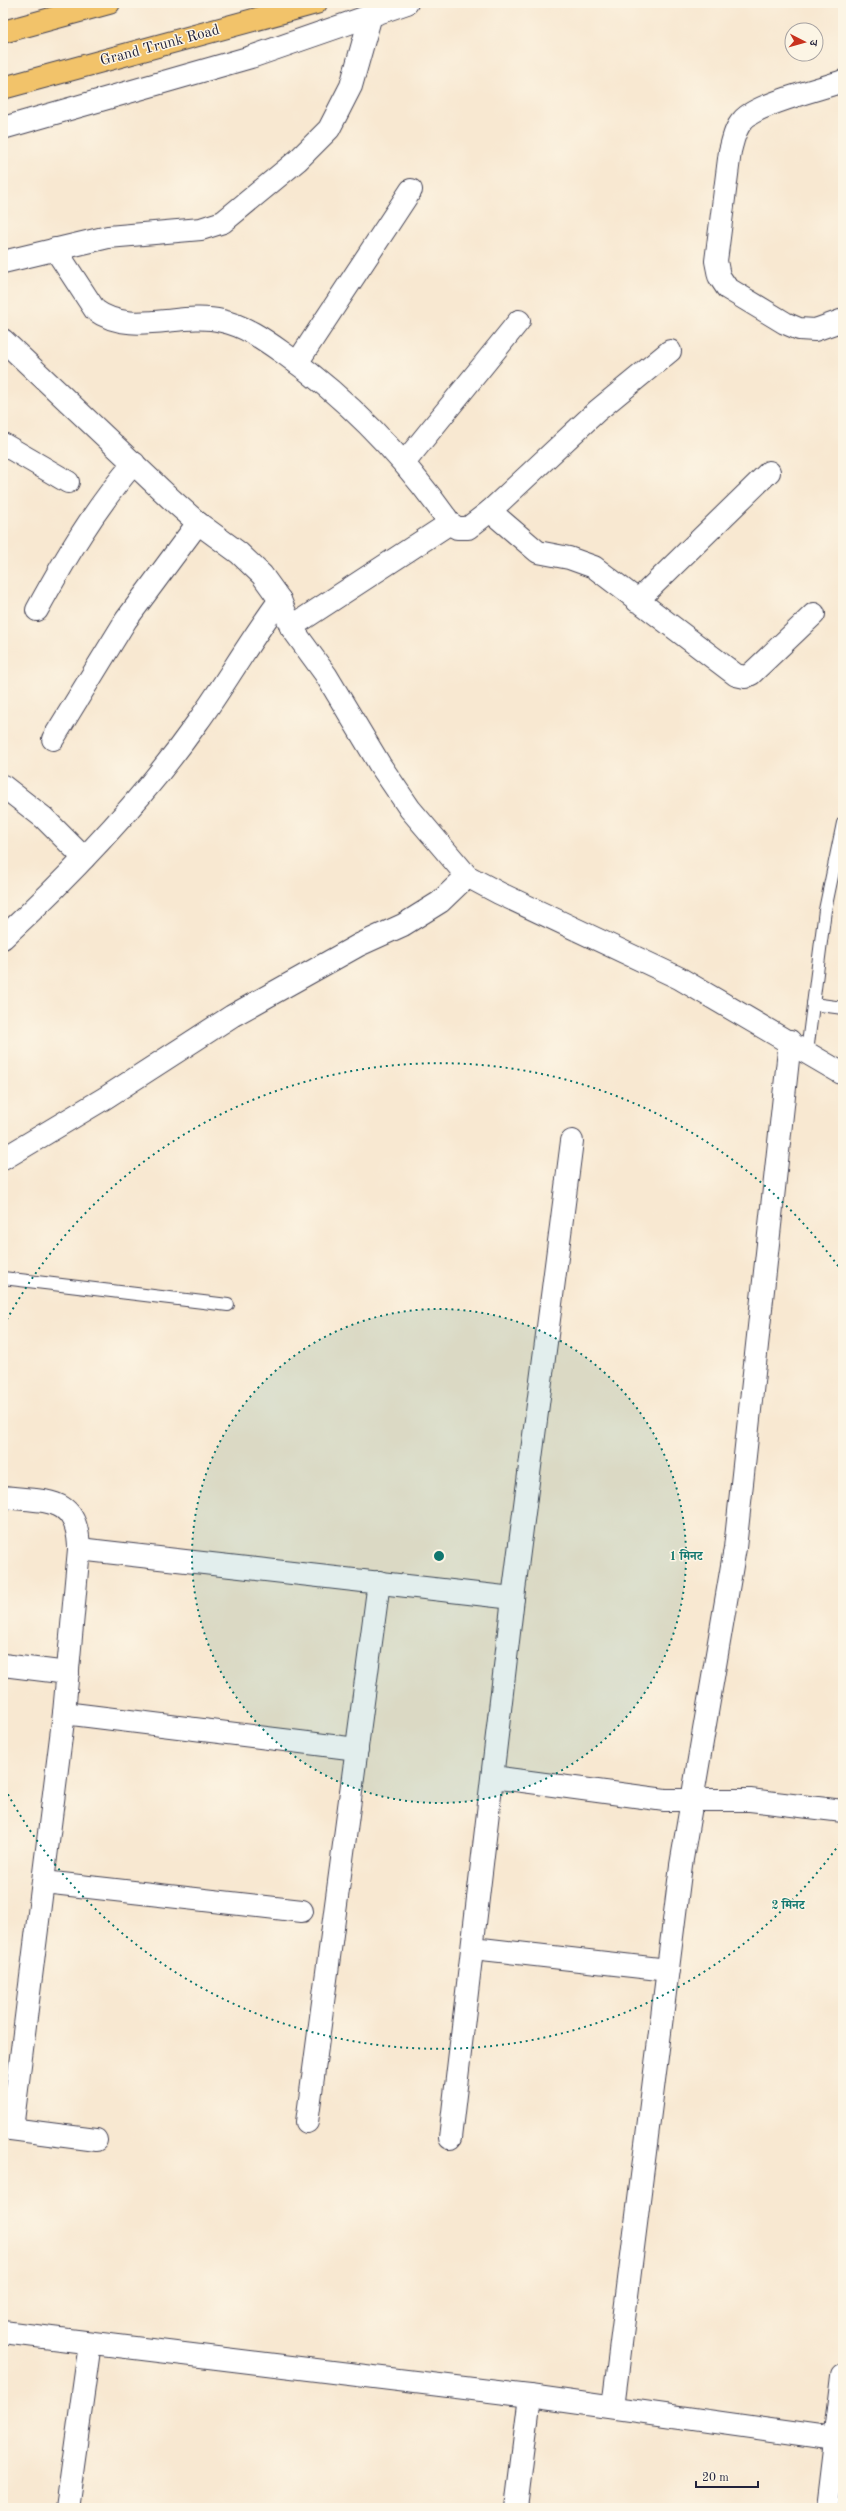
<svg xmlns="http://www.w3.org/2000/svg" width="846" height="2511" viewBox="0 0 846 2511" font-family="'Old Standard TT','Noto Serif Devanagari',serif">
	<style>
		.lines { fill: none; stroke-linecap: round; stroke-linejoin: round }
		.service-casing { stroke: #424052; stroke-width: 14 }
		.minor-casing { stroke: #424052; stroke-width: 24 }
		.tertiary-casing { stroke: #424052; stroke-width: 24 }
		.trunk-casing { stroke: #424052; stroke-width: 24 }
		.service { stroke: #fff; stroke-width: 12 }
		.minor { stroke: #fff; stroke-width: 22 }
		.tertiary { stroke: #fff; stroke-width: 22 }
		.trunk { stroke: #f2c36a; stroke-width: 22 }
		.ring { fill: none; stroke: #0f766e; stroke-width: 2; stroke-dasharray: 2 4 }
		.labels { text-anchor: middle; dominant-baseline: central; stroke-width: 3; stroke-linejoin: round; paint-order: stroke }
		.street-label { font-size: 15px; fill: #22223b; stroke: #fcf5e5 }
		.centre { fill: #0f766e; stroke: #fcf5e5; stroke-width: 2 }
		.ring-label { font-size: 12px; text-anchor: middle; font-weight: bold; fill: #0f766e; stroke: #fcf5e5; stroke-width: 3; stroke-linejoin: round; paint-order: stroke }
	</style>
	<rect width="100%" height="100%" fill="#fcf5e5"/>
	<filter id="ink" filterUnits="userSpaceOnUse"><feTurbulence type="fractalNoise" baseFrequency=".025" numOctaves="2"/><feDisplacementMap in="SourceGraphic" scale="8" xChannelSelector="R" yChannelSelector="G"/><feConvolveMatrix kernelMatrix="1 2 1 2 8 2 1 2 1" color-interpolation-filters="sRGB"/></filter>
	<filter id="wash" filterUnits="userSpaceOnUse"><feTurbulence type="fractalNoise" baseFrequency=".012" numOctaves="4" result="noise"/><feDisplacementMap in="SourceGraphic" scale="16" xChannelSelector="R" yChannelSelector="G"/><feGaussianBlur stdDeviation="0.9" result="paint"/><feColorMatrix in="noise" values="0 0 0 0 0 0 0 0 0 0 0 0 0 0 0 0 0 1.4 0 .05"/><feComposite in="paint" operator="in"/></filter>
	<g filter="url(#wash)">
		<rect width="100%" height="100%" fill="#f8e8d1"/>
	</g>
	<g filter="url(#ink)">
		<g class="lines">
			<g class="service-casing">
				<g id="service">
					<polyline points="813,1004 843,1008"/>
					<polyline points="807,1052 825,910 843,823"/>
					<polyline points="3,1278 228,1305"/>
				</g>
			</g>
			<g class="minor-casing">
				<g id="minor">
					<path d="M843,81C821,89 756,104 743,120C735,128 733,140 730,151L716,261L719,276L727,288L785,323L799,329L815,330L843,320"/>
					<path d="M55,249L95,310C131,337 181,311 222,321C246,326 266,341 286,355C350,401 405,459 450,523L457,528H468L490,511L597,411L670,351"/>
					<polyline points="3,262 108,237 201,229 223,222 298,160 329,129 351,86 371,15"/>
					<polyline points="3,340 171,499 198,523 239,553 262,575 280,600 291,627 326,675 380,765 410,809 467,876 499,893 679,978 843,1074"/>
					<polyline points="297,363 411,190"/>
					<polyline points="3,444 68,482"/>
					<polyline points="404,463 519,321"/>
					<polyline points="490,511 538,552 569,558 594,567 736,675 745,677 751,674 814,614"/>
					<polyline points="637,601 769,472"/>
					<path d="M37,610C66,557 95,508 134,463"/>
					<polyline points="291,627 450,523"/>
					<polyline points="53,739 126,620 198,523"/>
					<polyline points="3,786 44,818 84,858"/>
					<path d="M3,938C73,873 141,802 197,723C226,683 250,640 280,600"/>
					<polyline points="3,1159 105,1098 232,1016 359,945 403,925 440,902 467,876"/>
					<path d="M3,1497C46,1502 78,1495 79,1549L64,1713"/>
					<polyline points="79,1549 513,1598"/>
					<polyline points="3,1665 68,1673"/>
					<polyline points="493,1777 665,1800 750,1800 843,1811"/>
					<polyline points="44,1882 302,1911"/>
					<polyline points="473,1948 668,1970"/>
					<polyline points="307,2122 379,1582"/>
					<polyline points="3,2128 96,2140"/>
					<polyline points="12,2129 64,1713 357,1749"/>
					<polyline points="450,2138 513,1598 572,1141"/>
					<polyline points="3,2332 530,2396 835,2439"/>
					<polyline points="613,2407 681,1865 735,1548 790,1041"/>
					<polyline points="67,2508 90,2343"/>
					<polyline points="516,2508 530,2396"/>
					<polyline points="827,2508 843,2375"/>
				</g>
			</g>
			<g class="tertiary-casing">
				<polyline id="tertiary" points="3,128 251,57 407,3"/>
			</g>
			<g class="trunk-casing">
				<g id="trunk">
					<polyline points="3,32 109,3"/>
					<polyline points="3,88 316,3"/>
				</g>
			</g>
			<use href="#service" class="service"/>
			<use href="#minor" class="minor"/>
			<use href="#tertiary" class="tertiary"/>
			<use href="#trunk" class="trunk"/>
		</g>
	</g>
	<circle cx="439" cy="1556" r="247" fill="#0f766e" fill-opacity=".12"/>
	<g class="ring">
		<circle cx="439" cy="1556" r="247"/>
		<path d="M843 1839A493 493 0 0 1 4 1787M4 1325A493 493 0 0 1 843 1273"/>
	</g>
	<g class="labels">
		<g class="street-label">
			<text transform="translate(160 46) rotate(-15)">Grand Trunk Road</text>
		</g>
	</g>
	<circle cx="439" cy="1556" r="6" class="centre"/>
	<g class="ring-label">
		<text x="686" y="1560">1 मिनट</text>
		<text x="788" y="1909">2 मिनट</text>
	</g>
	<rect width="846" height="2511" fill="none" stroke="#fcf5e5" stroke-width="16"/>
	<g transform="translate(804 42) rotate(96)"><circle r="19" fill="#fcf5e5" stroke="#a5a1a1"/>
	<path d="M0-3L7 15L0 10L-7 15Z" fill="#c8321e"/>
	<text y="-6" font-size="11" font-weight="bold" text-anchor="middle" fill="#22223b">उ</text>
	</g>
	<path d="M696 2481v6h62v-6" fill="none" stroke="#22223b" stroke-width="2"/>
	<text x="702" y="2481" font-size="12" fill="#22223b" stroke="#fcf5e5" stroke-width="3" paint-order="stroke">20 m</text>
</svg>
